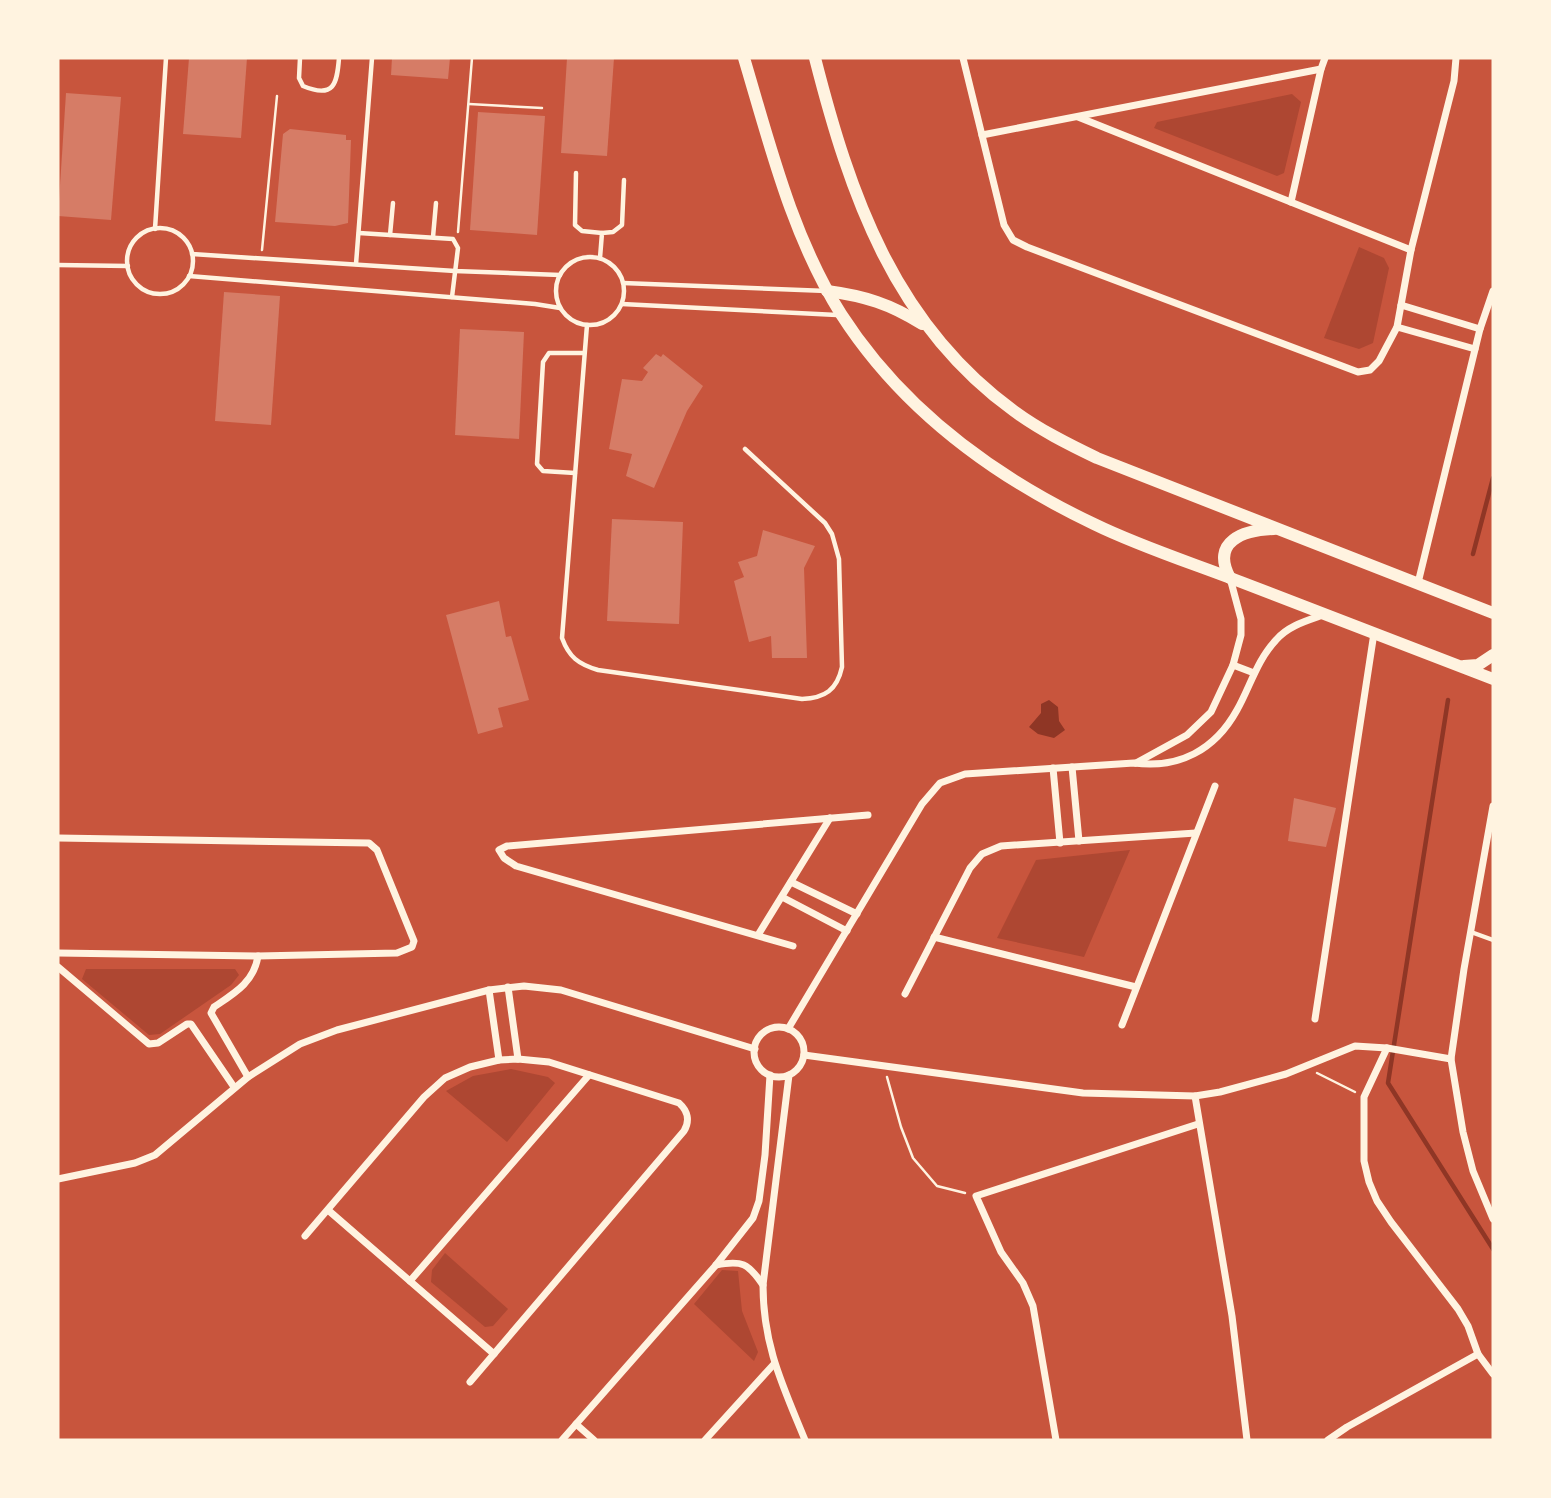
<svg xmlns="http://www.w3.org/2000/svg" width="1551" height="1498" viewBox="0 0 1551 1498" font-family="Quicksand,sans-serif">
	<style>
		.green { fill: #ae4732 }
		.water { fill: #8f3625 }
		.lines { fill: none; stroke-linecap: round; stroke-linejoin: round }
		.stream { stroke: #8f3625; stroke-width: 4.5 }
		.building { fill: #d67c66 }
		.path { stroke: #fff3e0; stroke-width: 2.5 }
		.service { stroke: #fff3e0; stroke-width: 4.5 }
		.minor { stroke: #fff3e0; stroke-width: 7 }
		.primary { stroke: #fff3e0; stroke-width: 12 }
	</style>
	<rect width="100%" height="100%" fill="#c8553d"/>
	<g class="green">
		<polygon points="1292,94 1301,102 1284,173 1277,176 1154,128 1157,122"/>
		<polygon points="1359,247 1384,258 1389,268 1373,343 1359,349 1324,338"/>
		<polygon points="1130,850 1084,957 997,938 1036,860"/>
		<polygon points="86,969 235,969 239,975 231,985 160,1034 149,1035 82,979"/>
		<polygon points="511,1069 548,1077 555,1083 507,1142 446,1091 473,1076"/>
		<polygon points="445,1253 508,1309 493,1326 485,1327 431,1282 432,1270"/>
		<polygon points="722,1270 738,1271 742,1311 758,1352 754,1361 694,1304"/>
	</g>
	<polygon class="water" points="1049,700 1058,707 1059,721 1065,730 1054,738 1038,734 1029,727 1041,713 1041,704"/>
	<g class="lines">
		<g class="stream">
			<polyline points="1473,554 1493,478"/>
			<polyline points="1448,700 1388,1083 1493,1249"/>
		</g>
	</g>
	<g class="building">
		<polygon points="189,58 247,58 241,138 183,134"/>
		<polygon points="392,58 450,58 448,79 391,75"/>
		<polygon points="567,58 614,58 607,156 561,153"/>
		<polygon points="66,93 121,97 111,220 58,216"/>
		<polygon points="478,112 545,116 537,235 470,230"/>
		<polygon points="290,129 346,135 346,140 351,140 348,223 335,226 275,222 283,134"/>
		<polygon points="224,292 280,296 271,425 215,421"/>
		<polygon points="460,329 524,332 519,439 455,435"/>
		<polygon points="656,354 661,357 663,354 703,386 687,411 654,488 626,476 632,454 609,449 622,379 642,381 648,372 643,368"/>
		<polygon points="612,519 683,522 679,624 607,621"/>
		<polygon points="763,530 815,546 804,568 807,658 772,658 771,636 749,642 734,581 744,577 738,562 757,556"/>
		<polygon points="499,601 506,637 511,636 529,700 498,708 503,727 478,734 446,615"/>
		<polygon points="1294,798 1336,808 1326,847 1288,841"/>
	</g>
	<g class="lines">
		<g class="path">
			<polyline points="469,104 542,108"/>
			<polyline points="458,232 472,58"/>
			<polyline points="262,250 277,96"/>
			<polyline points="1317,1073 1355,1092"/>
			<polyline points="887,1077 901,1127 913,1158 937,1186 965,1193"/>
		</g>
		<g class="service">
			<path d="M300,58L299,78L303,86C334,99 337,84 339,58"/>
			<polyline points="576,173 575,225 582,231 602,233"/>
			<circle cx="160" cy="261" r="33"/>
			<polyline points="155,229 166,58"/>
			<polyline points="359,233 453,239 458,248 452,297"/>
			<polyline points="390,235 393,203"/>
			<polyline points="433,237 436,203"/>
			<polyline points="192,254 455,271 560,275"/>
			<circle cx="590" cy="291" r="34"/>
			<polyline points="600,258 602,233 613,232 622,225 624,180"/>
			<polyline points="356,264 372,58"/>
			<polyline points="58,265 128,266"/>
			<polyline points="189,276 535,304 560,308"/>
			<polyline points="623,283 827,291"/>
			<polyline points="622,304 837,315"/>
			<path d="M587,325L562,638C569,657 578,664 598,670L802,699C825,698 837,690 842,667L839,559L832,534L825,523L745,449"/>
			<polyline points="575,473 543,471 537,464 543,362 549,353 584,353"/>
			<polyline points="1471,932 1493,940"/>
		</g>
		<g class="minor">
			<polyline points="963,58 1004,225 1013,240 1027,247 1358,372 1370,370 1379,361 1397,327 1411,250 1454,81 1456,58"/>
			<polyline points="1078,117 1411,250"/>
			<polyline points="982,135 1321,69 1325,58"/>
			<polyline points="1291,202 1321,69"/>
			<polyline points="1401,305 1480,329"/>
			<polyline points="1397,327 1475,349"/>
			<polyline points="1418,583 1480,329 1493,291"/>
			<polyline points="1233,665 1254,673"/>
			<polyline points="1136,763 1187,735 1211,712 1233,665 1241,635 1241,619 1230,578"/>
			<polyline points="1072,767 1079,841"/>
			<polyline points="1053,768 1060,843"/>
			<polyline points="1493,806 1464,969 1451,1059 1463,1132 1473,1171 1493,1219"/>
			<polyline points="58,838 369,843 377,850 414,941 412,947 397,953 258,956 58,953"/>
			<polyline points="791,882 857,914"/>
			<polyline points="782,897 847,931"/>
			<polyline points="758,935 830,818"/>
			<polyline points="934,937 1136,987"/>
			<polyline points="793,946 516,866 504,858 499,850 507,846 868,815"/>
			<polyline points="58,967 149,1044 158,1043 187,1024 191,1024 234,1087"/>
			<polyline points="508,987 518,1059"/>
			<polyline points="489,990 499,1060"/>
			<polyline points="905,994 970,868 982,854 1001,846 1196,833"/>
			<polyline points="1315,1019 1374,633"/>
			<polyline points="1122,1025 1215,786"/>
			<circle cx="779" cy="1052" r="25"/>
			<path d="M788,1029L922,804L940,783L965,774L1134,763C1179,769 1215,750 1237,710C1250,687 1257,660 1276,640C1288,626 1306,621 1323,615"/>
			<polyline points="1387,1048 1364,1097 1364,1161 1369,1182 1377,1201 1391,1222 1458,1309 1468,1326 1478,1354 1493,1374"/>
			<polyline points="804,1055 1083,1093 1195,1096 1220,1092 1286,1074 1355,1046 1387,1048 1451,1059"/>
			<path d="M789,1075L763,1285C763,1346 783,1386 805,1440"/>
			<path d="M248,1077L211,1013L214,1007C235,993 254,982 258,956"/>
			<polyline points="1195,1096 1232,1316 1247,1440"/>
			<polyline points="58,1179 135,1163 155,1155 248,1077 300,1044 337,1030 489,990 524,986 561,990 755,1049"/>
			<polyline points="328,1210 494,1354"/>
			<path d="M305,1236L424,1097L445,1078L470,1067L499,1060L518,1059L549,1062L679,1103C688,1111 690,1121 684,1131L470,1382"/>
			<path d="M716,1265C742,1260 748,1263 763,1285"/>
			<polyline points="410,1281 589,1075"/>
			<polyline points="576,1424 594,1440"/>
			<polyline points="562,1440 716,1265 753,1218 759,1201 765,1155 770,1075"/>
			<polyline points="705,1440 774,1364"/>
			<polyline points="1056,1440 1033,1306 1023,1283 1001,1252 976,1196 1198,1124"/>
			<polyline points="1328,1440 1347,1427 1478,1354"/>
		</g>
		<g class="primary">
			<path d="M744,58C770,145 792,236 841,314C902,409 993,476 1094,524C1141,547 1192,563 1241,582C1325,614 1409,646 1493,679"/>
			<path d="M815,58C850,195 894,324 1014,411C1040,430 1068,444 1097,458L1493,613"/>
			<path d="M827,291C865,296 890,304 922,324"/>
			<path d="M1230,578C1210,541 1244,530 1274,529"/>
			<polyline points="1464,666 1478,665 1493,655"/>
		</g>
	</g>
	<rect width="1551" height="1498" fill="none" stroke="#fff3e0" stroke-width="119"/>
</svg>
